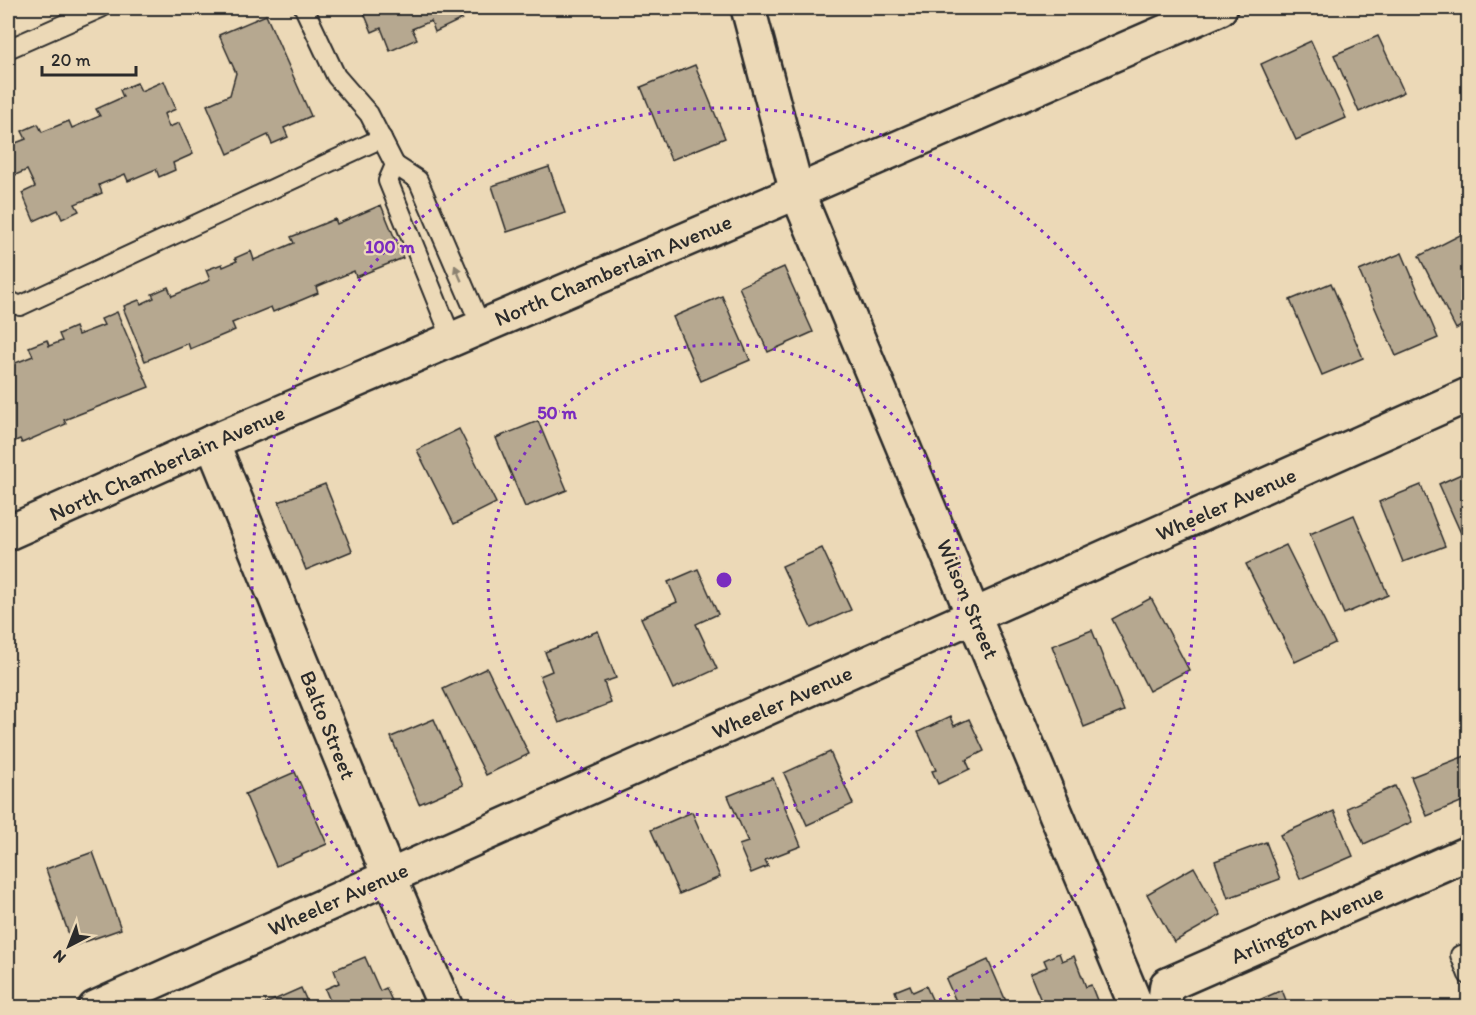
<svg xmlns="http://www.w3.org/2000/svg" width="1476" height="1015" viewBox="0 0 1476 1015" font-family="Itim,sans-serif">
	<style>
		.building { fill: #b6a890; stroke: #2b2b2b; stroke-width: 1.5 }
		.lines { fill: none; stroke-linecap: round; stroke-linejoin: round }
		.lane-casing { stroke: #2b2b2b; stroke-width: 22 }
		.street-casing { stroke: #2b2b2b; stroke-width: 38 }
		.secondary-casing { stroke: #2b2b2b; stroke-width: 38 }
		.lane { stroke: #ecd9b7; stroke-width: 18 }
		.street { stroke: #ecd9b7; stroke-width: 33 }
		.secondary { stroke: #ecd9b7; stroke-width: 33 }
		.oneway { fill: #8c8271 }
		.ring { fill: none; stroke: #7b2cbf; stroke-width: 3; stroke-dasharray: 3 6 }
		.labels { text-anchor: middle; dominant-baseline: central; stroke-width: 4.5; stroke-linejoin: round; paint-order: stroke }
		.street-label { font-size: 22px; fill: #2b2b2b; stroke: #ecd9b7 }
		.centre { fill: #7b2cbf; stroke: #ecd9b7; stroke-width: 3 }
		.ring-label { font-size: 18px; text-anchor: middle; font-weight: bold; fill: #7b2cbf; stroke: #ecd9b7; stroke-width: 4.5; stroke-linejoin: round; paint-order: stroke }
	</style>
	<rect width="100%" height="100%" fill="#ecd9b7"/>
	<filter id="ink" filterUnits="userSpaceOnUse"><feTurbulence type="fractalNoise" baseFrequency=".0167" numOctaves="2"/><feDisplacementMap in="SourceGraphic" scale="12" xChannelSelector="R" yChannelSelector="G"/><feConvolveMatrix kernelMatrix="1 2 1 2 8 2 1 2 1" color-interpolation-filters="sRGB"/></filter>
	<g filter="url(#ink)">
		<g class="building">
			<polygon points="371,8 457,8 462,19 435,32 431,21 412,29 417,39 390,51 381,28 372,32 364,13 372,10"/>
			<polygon points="266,15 311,116 284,128 288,137 272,144 268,135 228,154 207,105 230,95 236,73 219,35"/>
			<polygon points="1378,36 1404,92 1359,112 1334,55"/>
			<polygon points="1311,41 1346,118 1296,140 1261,64"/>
			<polygon points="695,65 725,138 671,160 641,87"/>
			<polygon points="164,81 176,109 164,114 169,127 179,123 193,154 173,163 175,170 159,177 156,169 128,181 125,174 99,185 102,193 75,204 79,211 62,219 58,210 34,221 22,193 35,187 27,170 13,176 8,163 8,146 26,139 22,131 38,124 42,132 69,121 72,128 100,116 96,109 123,97 120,90 137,83 141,91"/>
			<polygon points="549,167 565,213 507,232 492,186"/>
			<polygon points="381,205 403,258 356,277 354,271 316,287 318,293 273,312 271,307 232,323 235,330 190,349 188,343 145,361 124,310 125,309 124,306 139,300 141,304 154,298 152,294 168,287 172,296 210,280 206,270 222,264 223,267 237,261 235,258 251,251 254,260 294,243 291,237 335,219 337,224"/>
			<polygon points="1466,232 1468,236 1468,322 1456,329 1419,256"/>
			<polygon points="1402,253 1438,338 1396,356 1359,271"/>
			<polygon points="784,267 813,332 768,352 739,287"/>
			<polygon points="1331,283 1363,358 1322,375 1290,300"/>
			<polygon points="722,296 750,360 701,381 673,317"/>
			<polygon points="117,312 149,387 64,420 66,424 22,443 20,439 8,444 8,366 33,356 29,347 47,340 49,346 62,341 59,334 75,327 78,335 104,325 101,319"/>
			<polygon points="538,421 567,490 525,507 496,438"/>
			<polygon points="459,429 496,503 454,524 417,450"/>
			<polygon points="1468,471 1468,538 1464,540 1439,484"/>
			<polygon points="325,484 352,551 306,570 279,502"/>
			<polygon points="1421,485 1445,546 1403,562 1379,502"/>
			<polygon points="1354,515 1388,595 1344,614 1310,534"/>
			<polygon points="1286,545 1335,643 1295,662 1246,564"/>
			<polygon points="822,548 851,610 811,628 782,566"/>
			<polygon points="698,569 718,614 696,624 717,669 673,689 641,618 677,602 668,582"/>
			<polygon points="1151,598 1189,670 1149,691 1112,619"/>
			<polygon points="1092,630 1124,711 1084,727 1052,646"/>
			<polygon points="598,631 616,678 604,682 611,703 559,723 540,676 552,671 545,652"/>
			<polygon points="487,668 529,754 486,775 443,689"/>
			<polygon points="950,717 954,726 969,719 984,751 966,760 970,769 938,784 932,771 936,770 918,732"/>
			<polygon points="434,719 463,785 419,804 391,737"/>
			<polygon points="830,752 853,804 807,825 784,773"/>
			<polygon points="1465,756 1468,764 1468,799 1427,816 1411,777"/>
			<polygon points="295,772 327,844 276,866 245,794"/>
			<polygon points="773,778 801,846 765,860 768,866 751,873 739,845 748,842 728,796"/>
			<polygon points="1395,786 1412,822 1364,844 1347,808"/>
			<polygon points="1334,811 1353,856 1300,879 1280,835"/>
			<polygon points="692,812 720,877 679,894 651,830"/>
			<polygon points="1266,842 1280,879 1228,898 1215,861"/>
			<polygon points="93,852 121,929 73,946 46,869"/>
			<polygon points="1194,867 1221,915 1174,942 1147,894"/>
			<polygon points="1059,953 1062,961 1074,956 1086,987 1091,985 1100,1008 1044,1008 1030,974 1047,967 1044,960"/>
			<polygon points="365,957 380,991 386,988 393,1003 387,1008 333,1008 325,989 339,983 334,970"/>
			<polygon points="988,960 1009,1008 959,1008 946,979"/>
			<polygon points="910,985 913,992 926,986 936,1008 886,1008 884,1004 898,999 895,991"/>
			<polygon points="301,988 310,1008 261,1008 260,1006"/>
			<polygon points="1282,990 1289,1008 1241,1008"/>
		</g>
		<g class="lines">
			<g class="lane-casing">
				<g id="lane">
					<polyline points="304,8 336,76 369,114 395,165"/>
					<polyline points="8,49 101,8"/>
					<polyline points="8,300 20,306 382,138"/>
					<polyline points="452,339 388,181 395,165 418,180 481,326"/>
					<polyline points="1460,955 1468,975"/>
				</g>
			</g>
			<g class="street-casing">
				<g id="street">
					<polyline points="797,192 1137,1008"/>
					<polyline points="212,442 389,876 446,1008"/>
					<polyline points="95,1008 1468,395"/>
					<polyline points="1164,1008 1167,985 1468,853"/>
				</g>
			</g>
			<g class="secondary-casing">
				<g id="secondary">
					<polyline points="748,8 797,192"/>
					<polyline points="8,533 212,442 797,192 1220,8"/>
				</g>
			</g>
			<use href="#lane" class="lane"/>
			<use href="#street" class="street"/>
			<use href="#secondary" class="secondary"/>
		</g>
		<defs><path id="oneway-solid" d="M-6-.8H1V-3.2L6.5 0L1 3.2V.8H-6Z" transform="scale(1.5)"/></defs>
		<use class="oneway" href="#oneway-solid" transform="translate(458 273) rotate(-113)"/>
	</g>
	<g class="ring">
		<circle cx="724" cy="580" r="236"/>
		<path d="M521 1006A472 472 0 1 1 927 1006"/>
	</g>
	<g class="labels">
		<g class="street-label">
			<text transform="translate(613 270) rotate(-23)">North Chamberlain Avenue</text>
			<text transform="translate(167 463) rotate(-24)">North Chamberlain Avenue</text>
			<text transform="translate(1226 504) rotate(-24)">Wheeler Avenue</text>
			<text transform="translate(968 599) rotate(67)">Wilson Street</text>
			<text transform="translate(782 702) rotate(-24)">Wheeler Avenue</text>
			<text transform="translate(328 725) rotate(68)">Balto Street</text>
			<text transform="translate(338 899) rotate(-24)">Wheeler Avenue</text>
			<text transform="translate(1307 924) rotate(-24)">Arlington Avenue</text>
		</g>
	</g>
	<circle cx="724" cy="580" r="9" class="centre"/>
	<g class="ring-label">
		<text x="390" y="253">100 m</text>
		<text x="557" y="419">50 m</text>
	</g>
	<rect width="1476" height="1015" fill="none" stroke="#ecd9b7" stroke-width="30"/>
	<rect x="15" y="15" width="1446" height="985" fill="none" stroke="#2b2b2b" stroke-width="2" filter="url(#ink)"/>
	<g transform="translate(69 946) rotate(222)" stroke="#ecd9b7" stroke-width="4.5" paint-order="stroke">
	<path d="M0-4.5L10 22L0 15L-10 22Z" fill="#2b2b2b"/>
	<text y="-9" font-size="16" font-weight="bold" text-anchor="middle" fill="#2b2b2b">N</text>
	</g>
	<path d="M42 66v9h94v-9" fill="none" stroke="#2b2b2b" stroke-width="3"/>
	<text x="51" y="66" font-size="18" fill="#2b2b2b" stroke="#ecd9b7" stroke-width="4.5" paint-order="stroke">20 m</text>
</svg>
